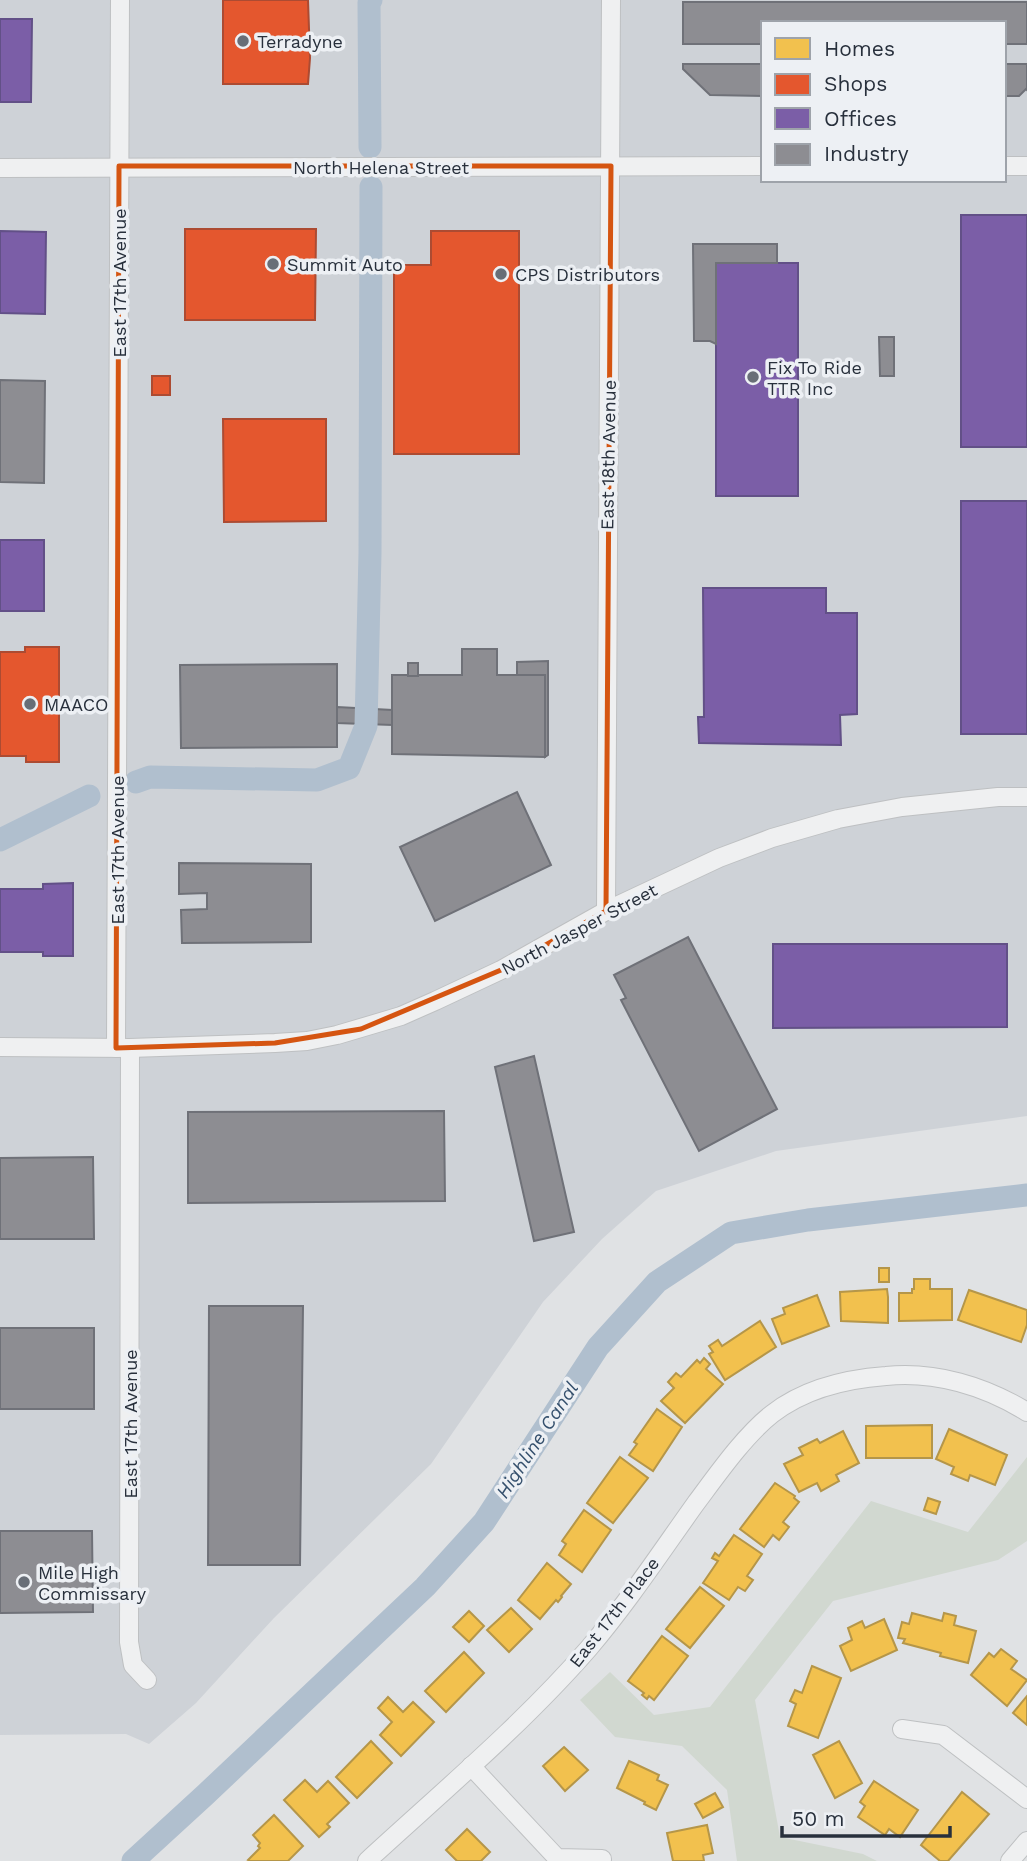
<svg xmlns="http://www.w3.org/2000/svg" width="1027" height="1861" viewBox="0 0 1027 1861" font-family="'Work Sans',sans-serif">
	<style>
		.built { fill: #ced2d7; fill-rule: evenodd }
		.green { fill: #d1d8d0 }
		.homes { fill: #f2c14e; stroke: #b59649; stroke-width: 2 }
		.shops { fill: #e4572e; stroke: #ac4b32; stroke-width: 2 }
		.offices { fill: #7b5ea7; stroke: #625087; stroke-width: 2 }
		.industry { fill: #8d8d92; stroke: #6f7178; stroke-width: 2 }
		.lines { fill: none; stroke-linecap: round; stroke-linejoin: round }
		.canal { stroke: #b0bfce; stroke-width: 23 }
		.minor-casing { stroke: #bec0c2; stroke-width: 20 }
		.minor { stroke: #eff0f1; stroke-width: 18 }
		.marked { fill: none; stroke: #d55511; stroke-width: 5; stroke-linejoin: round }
		.poi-dot { fill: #686e77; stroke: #edf0f4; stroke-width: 2.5 }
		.labels { text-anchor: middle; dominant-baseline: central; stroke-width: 7; stroke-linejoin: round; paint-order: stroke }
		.poi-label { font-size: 18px; fill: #28303c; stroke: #edf0f4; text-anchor: start }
		.street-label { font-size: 18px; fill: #28303c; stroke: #edf0f4 }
		.water-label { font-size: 19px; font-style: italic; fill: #35506d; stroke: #edf0f4 }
	</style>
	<rect width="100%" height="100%" fill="#e0e2e4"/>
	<path class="built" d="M0,0H1027V1116L776,1151L656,1191L602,1239L543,1302L431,1464L274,1618L196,1703L149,1744L126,1734L0,1735ZM763,23H1004V180H763Z"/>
	<polygon class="green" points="1027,1457 1027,1541 998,1560 833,1601 755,1700 780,1837 863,1854 877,1861 737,1861 727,1790 682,1746 615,1737 580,1700 610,1672 654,1715 710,1707 871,1501 968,1532"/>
	<g class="homes">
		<rect x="879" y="1268" width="10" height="14"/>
		<polygon points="914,1279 930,1279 930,1289 952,1289 952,1320 899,1321 899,1293 912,1293 912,1289 914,1289"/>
		<polygon points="887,1289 888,1297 888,1323 841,1321 840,1292"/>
		<polygon points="969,1290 1027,1310 1027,1325 1021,1342 958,1320"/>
		<polygon points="817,1295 829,1326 782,1344 772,1319 785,1314 783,1308"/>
		<polygon points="760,1321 776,1347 725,1380 709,1354 713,1352 709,1346 718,1340 722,1346"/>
		<polygon points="704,1358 710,1364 706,1369 723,1384 685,1423 661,1401 674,1388 668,1382 676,1373 681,1377 697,1360 700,1363"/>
		<polygon points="657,1409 682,1427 653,1471 629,1455 637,1444 634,1442"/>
		<polygon points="932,1425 932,1458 866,1458 866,1426"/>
		<polygon points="949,1429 1007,1455 995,1485 970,1475 968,1481 951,1474 954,1467 936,1459"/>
		<polygon points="843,1431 859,1463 836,1475 839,1481 821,1491 817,1483 799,1492 784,1464 803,1455 799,1448 817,1439 820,1443"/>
		<polygon points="620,1457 648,1478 613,1523 587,1503"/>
		<polygon points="775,1483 795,1496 794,1498 799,1502 783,1522 789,1527 779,1540 773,1535 764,1547 740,1529"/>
		<polygon points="928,1498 940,1502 936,1514 924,1510"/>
		<polygon points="584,1510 611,1530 582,1572 559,1555 566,1544 562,1541"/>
		<polygon points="734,1535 762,1554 747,1576 753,1580 745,1591 738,1587 729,1600 703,1583 718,1561 712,1558 715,1553 719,1556"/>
		<polygon points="547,1563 571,1584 561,1596 562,1597 558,1602 556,1600 540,1619 518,1600"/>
		<polygon points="700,1587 724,1606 690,1648 666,1629"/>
		<polygon points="511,1608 532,1629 509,1652 487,1630"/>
		<polygon points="469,1611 484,1626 469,1642 453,1627"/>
		<polygon points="912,1613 942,1621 944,1613 956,1616 954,1625 976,1631 968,1663 940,1656 941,1653 903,1643 905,1639 898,1638 902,1622 909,1624"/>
		<polygon points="884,1619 897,1650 851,1671 840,1646 852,1640 848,1628 862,1621 865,1628"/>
		<polygon points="662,1636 688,1656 654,1700 649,1696 647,1699 642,1695 644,1693 628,1681"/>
		<polygon points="1001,1649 1017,1661 1011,1669 1027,1680 1007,1706 971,1675 989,1653 994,1657"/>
		<polygon points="464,1652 484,1673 446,1712 425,1691"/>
		<polygon points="812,1666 841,1678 818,1738 788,1726 796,1704 790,1701 795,1690 802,1693"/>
		<polygon points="1027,1696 1027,1725 1013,1713"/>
		<polygon points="388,1697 403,1712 413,1702 434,1722 401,1756 380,1735 392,1722 378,1708"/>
		<polygon points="371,1741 392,1763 357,1798 336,1777"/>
		<polygon points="839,1741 862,1783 835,1798 813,1755"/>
		<polygon points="564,1747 588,1770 565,1791 543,1766"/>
		<polygon points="629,1761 659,1775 657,1780 668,1785 656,1810 644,1804 645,1802 617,1788"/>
		<polygon points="305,1780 317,1792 328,1781 349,1803 327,1824 330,1827 319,1837 284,1800"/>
		<polygon points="874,1781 918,1810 900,1837 889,1829 885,1835 858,1817 865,1806 860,1802"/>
		<polygon points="962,1792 989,1814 948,1861 940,1861 921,1845"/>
		<polygon points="715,1793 723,1807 703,1818 695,1804"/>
		<polygon points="274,1815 303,1846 288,1861 250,1861 248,1860 260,1848 258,1846 260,1843 253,1835"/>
		<polygon points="707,1825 713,1853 703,1855 704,1861 673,1861 667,1833"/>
		<polygon points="467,1829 490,1852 481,1861 457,1861 446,1850"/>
	</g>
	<g class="shops">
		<polygon points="223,0 308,0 310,58 308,84 223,84"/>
		<polygon points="185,229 316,229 315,320 185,320"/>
		<polygon points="431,231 519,231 519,454 394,454 394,265 431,265"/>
		<rect x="152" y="376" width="18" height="19"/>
		<polygon points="223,419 326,419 326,521 224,522"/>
		<polygon points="25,647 59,647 59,762 26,762 26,756 0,756 0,652 25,652"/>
	</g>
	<g class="offices">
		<polygon points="0,19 32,19 31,102 0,102"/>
		<rect x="961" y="215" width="66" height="232"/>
		<polygon points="0,231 46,232 45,314 0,313"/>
		<rect x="716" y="263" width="82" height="233"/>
		<rect x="961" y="501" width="66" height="233"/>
		<rect x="0" y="540" width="44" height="71"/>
		<polygon points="703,588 826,588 826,613 857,613 857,714 840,715 841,745 699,743 698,717 704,717"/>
		<polygon points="73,883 73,956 43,956 43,952 0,952 0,889 43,889 43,884"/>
		<polygon points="773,944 1007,944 1007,1027 773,1028"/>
	</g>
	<g class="industry">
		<polygon points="683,2 1027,2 1027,44 1004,44 1004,23 763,23 763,44 683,44"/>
		<polygon points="683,64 763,64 763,96 710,95 683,69"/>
		<polygon points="1004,64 1027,64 1027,90 1026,89 1019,96 1004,96"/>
		<polygon points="693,244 777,244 777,263 716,263 716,344 710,341 694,341"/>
		<polygon points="879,337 894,337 894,376 880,376"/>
		<polygon points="0,380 45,381 44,483 0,482"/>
		<polygon points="462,649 497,649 497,675 545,675 545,757 392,754 392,675 462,675"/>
		<polygon points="548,661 548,755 545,757 545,675 517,675 517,662"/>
		<rect x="408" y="663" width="10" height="13"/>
		<polygon points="337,664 337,747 181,748 180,665"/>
		<polygon points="337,707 392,710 392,725 337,723"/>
		<polygon points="517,792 551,865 435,921 400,847"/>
		<polygon points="179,863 311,864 311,942 182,943 181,910 207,909 207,893 179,894"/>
		<polygon points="688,937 777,1109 699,1151 621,1000 626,998 614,975"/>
		<polygon points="534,1056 574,1232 534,1241 495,1067"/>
		<polygon points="444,1111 445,1201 188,1203 188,1112"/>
		<polygon points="93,1157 94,1239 0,1239 0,1158"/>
		<polygon points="209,1306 303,1306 300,1565 208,1565"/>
		<rect x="0" y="1328" width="94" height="81"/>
		<polygon points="0,1531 92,1531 93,1612 0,1613"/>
	</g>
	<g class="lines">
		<g class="canal">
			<polyline points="370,147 369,3 371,0"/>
			<polyline points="136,782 150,777 317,780 349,768 366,726 370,553 371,187"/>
			<polyline points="0,840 89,796"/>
			<polyline points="133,1861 205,1795 425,1587 484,1522 598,1347 657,1282 731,1233 808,1220 1027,1195"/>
		</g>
		<g class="minor-casing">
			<g id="minor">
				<polyline points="1004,166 1027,166"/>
				<polyline points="0,168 763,166"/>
				<polyline points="606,911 611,0"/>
				<polyline points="0,1047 130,1048 275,1043 307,1041 337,1035 401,1016 435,1001 501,970 606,911 719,858 772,838 838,819 902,807 998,797 1027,797"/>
				<polyline points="116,1048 120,0"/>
				<polyline points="130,1048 129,1642 133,1665 147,1680"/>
				<polyline points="902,1729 943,1735 1027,1799"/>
				<polyline points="471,1766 557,1858 602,1859"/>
				<path d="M367,1861C442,1792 522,1725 589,1648C628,1602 661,1552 696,1503C717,1475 744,1436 772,1414C804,1389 845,1379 886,1376C935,1371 985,1386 1027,1412"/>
				<polyline points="1010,1861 1027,1841"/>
			</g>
		</g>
		<use href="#minor" class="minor"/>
	</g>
	<path class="marked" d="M119,166H611L606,911L501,970L361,1029L275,1043L116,1048Z"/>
	<g class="poi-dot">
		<circle cx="243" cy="41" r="7"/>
		<circle cx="273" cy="264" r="7"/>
		<circle cx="501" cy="274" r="7"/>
		<circle cx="753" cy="377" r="7"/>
		<circle cx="30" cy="704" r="7"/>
		<circle cx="24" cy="1582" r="7"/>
	</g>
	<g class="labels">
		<g class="poi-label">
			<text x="257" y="41">Terradyne</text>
			<text x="287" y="264">Summit Auto</text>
			<text x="515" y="274">CPS Distributors</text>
			<text x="767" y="367">Fix To Ride<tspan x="767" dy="21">TTR Inc</tspan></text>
			<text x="44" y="704">MAACO</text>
			<text x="38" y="1572">Mile High<tspan x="38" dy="21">Commissary</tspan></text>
		</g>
		<g class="street-label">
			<text x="381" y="167">North Helena Street</text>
			<text transform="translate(119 283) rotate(-90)">East 17th Avenue</text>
			<text transform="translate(608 455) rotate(-89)">East 18th Avenue</text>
			<text transform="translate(117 850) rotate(-90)">East 17th Avenue</text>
			<text transform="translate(579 929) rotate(-28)">North Jasper Street</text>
			<text transform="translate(130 1424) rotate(-90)">East 17th Avenue</text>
			<text transform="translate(614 1612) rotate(-52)">East 17th Place</text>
		</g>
		<g class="water-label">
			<text transform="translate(537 1440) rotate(-57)">Highline Canal</text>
		</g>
	</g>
	<rect x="761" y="21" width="245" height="161" fill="#edf0f4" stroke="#9ea3aa" stroke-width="2"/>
	<rect x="775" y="38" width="35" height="21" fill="#f2c14e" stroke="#9ea3aa" stroke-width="2"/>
	<text x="824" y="56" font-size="21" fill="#28303c">Homes</text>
	<rect x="775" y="74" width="35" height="21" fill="#e4572e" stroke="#9ea3aa" stroke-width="2"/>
	<text x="824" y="91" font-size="21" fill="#28303c">Shops</text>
	<rect x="775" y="108" width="35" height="21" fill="#7b5ea7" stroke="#9ea3aa" stroke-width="2"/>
	<text x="824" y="126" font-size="21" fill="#28303c">Offices</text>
	<rect x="775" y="144" width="35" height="21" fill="#8d8d92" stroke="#9ea3aa" stroke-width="2"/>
	<text x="824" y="161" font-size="21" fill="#28303c">Industry</text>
	<path d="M782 1826v10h168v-10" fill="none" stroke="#28303c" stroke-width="3.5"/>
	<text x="792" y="1826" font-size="21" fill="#28303c" stroke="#edf0f4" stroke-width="5" paint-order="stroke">50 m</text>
</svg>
